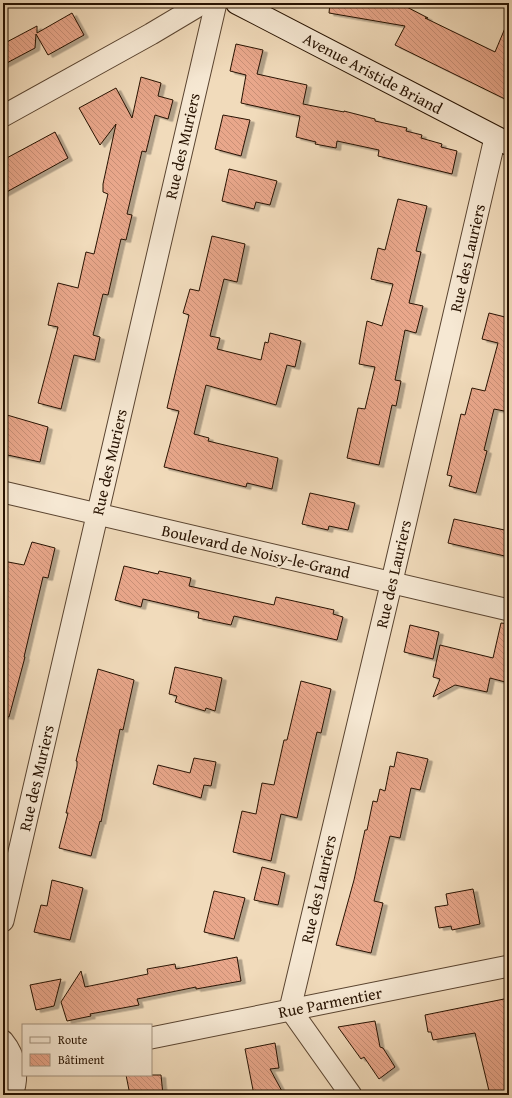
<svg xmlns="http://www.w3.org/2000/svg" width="512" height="1098" viewBox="0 0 512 1098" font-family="'Gentium Book Plus',serif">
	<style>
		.building { fill: url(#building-back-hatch); stroke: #271201; filter: url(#shadow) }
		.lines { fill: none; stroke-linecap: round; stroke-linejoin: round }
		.street-casing { stroke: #5a4430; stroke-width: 23 }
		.secondary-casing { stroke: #271201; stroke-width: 24 }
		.street { stroke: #f6e8d3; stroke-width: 21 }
		.secondary { stroke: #f6e8d3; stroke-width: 22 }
		.labels { text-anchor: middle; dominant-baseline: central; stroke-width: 3.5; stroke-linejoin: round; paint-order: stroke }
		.street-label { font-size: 16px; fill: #271201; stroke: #f6e8d3 }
	</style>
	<defs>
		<pattern id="building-back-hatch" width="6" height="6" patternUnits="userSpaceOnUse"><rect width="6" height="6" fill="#e9a78b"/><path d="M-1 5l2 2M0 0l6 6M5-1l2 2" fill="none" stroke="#c88f76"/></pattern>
		<filter id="shadow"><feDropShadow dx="4.5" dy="2.5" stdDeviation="0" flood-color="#0004"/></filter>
	</defs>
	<rect width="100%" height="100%" fill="#f1dbbb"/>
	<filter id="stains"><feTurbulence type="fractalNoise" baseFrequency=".005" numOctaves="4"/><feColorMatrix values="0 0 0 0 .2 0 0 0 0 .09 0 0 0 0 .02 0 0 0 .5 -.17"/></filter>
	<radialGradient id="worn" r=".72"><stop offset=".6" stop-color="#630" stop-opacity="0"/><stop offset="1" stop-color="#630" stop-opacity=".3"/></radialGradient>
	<g class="building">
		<polygon points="330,3 399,3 428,18 425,18 495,52 508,21 509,21 509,101 395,45 405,26 329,13"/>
		<polygon points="72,13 84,35 48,55 36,34 35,48 3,65 3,44 37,26 37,33"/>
		<polygon points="236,44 263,50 257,74 307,85 303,104 344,112 344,111 375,119 375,121 407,128 406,131 422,135 421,138 442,144 441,147 457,151 452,174 378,156 379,150 337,141 336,148 315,144 316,142 296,137 300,116 241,103 246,75 230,71"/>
		<polygon points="141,77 161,83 158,96 173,100 168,119 155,115 146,152 142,151 127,214 132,215 126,240 121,239 108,295 103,294 93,335 100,337 95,360 74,355 61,409 38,403 58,327 48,325 58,283 78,288 86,252 94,254 108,194 103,192 103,184 116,124 100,145 79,108 116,88 132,118"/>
		<polygon points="223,115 250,120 241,156 215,149"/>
		<polygon points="55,132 68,158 3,194 3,160"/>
		<polygon points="229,169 277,181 270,205 256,202 254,209 222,201"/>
		<polygon points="398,199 427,206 416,251 421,252 409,303 423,306 416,333 405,330 395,380 401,381 396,406 392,405 379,465 347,458 358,408 365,409 375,367 359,364 367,321 382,326 393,284 371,279 378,248 385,250"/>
		<polygon points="212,236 245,244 237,282 224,279 210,336 220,338 217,349 261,360 265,342 268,343 270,333 301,341 295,367 287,365 276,405 206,385 194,434 209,438 208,441 278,458 272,489 247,483 246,487 164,467 179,411 167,408 189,315 183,313 190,289 199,291"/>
		<polygon points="489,313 509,318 509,412 494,409 484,450 487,451 476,493 449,486 452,476 447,475 461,414 465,415 472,388 485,391 498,343 482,339"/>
		<polygon points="7,415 48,427 40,462 3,454 3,433"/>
		<polygon points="310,493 355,503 348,530 329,526 328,530 302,524"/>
		<polygon points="454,519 509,531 509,557 448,543"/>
		<polygon points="32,542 55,548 48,578 43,577 24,657 25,657 9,717 3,716 3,561 24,565"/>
		<polygon points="124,566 158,574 159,571 191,578 189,586 274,605 276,597 334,610 333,614 343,617 337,640 234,616 231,625 198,618 199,612 143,599 141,607 115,600"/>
		<polygon points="501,623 509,624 509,683 490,678 487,692 455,685 433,697 440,679 433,677 440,645 493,658"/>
		<polygon points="410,625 439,632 433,659 404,652"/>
		<polygon points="175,667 222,678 215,711 206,708 205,711 175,702 177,696 169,694"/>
		<polygon points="98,669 134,680 123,730 120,729 101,822 100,821 91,856 59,848 68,813 66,813 77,766 77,761 76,761"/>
		<polygon points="301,681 331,689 321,733 317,732 297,818 281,814 271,861 233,852 242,811 256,814 262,783 274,785 284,740 287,740"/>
		<polygon points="397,752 428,759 420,790 411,788 400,838 390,836 374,901 383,903 371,953 336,945 354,880 365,830 367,830 373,801 377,802 380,789 385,791 390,766 394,767"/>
		<polygon points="194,758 216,762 211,786 204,785 201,798 153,784 158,765 190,773"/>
		<polygon points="262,867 285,873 278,905 254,900"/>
		<polygon points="52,880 83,888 70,940 34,932 41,905 47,906"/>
		<polygon points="473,889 480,924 452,930 451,926 439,928 435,907 448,905 446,894"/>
		<polygon points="214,891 245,898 234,939 204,932"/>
		<polygon points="237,957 241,981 196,989 196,987 137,999 139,1005 90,1014 91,1016 67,1021 61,1002 81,971 85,987 148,974 147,969 175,964 176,969"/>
		<polygon points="61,979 54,1006 36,1010 30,985"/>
		<polygon points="509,998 509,1095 501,1092 498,1095 490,1095 475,1033 433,1040 431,1032 428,1032 425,1015"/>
		<polygon points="375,1021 380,1047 383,1048 395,1067 379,1079 364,1057 361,1059 338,1027"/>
		<polygon points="275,1043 279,1068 270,1069 284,1095 254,1095 245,1049"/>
		<polygon points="126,1075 161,1075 163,1095 130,1095"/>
	</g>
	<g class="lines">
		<g class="street-casing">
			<g id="street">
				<polyline points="3,116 151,34 203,3"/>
				<polyline points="3,492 509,610"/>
				<polyline points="3,921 216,3"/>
				<polyline points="151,1038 509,966"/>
				<path d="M3,1041C16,1057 19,1076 12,1095"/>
				<polyline points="351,1095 290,1009 395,568 495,138"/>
			</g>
		</g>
		<g class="secondary-casing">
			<polyline id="secondary" points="237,3 509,144"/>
		</g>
		<use href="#street" class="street"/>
		<use href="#secondary" class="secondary"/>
	</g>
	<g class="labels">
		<g class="street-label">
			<text transform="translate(373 73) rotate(28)">Avenue Aristide Briand</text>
			<text transform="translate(182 146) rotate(-77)">Rue des Muriers</text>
			<text transform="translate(467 258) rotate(-77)">Rue des Lauriers</text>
			<text transform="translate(109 462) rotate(-77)">Rue des Muriers</text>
			<text transform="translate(256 551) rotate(13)">Boulevard de Noisy-le-Grand</text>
			<text transform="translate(393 574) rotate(-77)">Rue des Lauriers</text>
			<text transform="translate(36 778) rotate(-77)">Rue des Muriers</text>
			<text transform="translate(318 889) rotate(-77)">Rue des Lauriers</text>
			<text transform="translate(330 1002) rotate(-11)">Rue Parmentier</text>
		</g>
	</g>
	<rect width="512" height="1098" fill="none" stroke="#f1dbbb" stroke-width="16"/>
	<rect x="4" y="4" width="504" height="1090" fill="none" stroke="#271201" stroke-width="2"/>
	<rect x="8" y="8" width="496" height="1082" fill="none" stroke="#271201"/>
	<rect x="22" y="1024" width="130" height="52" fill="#f6e8d3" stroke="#a3927f"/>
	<rect x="30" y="1037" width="20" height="6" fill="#f6e8d3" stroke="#a3927f"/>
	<text x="58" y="1044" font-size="12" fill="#271201">Route</text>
	<rect x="30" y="1054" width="20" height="12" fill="url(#building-back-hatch)" stroke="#a3927f"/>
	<text x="58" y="1064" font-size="12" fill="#271201">Bâtiment</text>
	<rect width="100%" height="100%" filter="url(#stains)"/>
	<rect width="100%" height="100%" fill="url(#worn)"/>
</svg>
